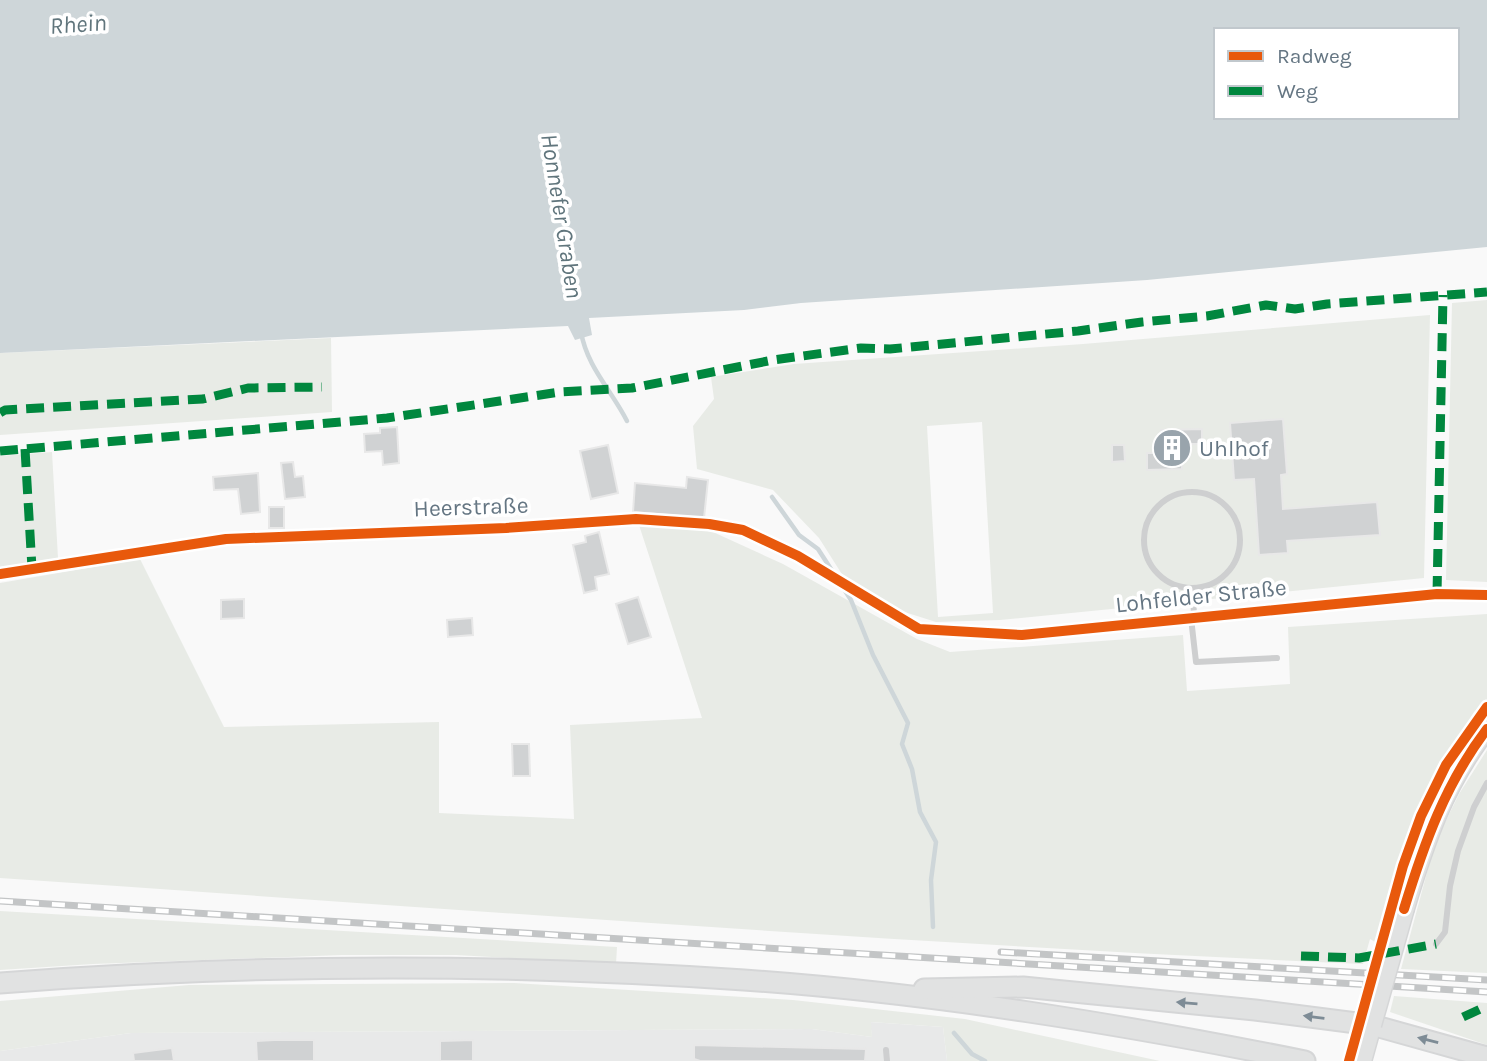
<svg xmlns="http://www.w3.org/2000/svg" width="1487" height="1061" viewBox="0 0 1487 1061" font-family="Karla,sans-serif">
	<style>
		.built { fill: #e8e9e9 }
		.green { fill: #e8ebe6; fill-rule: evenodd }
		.water { fill: #ced6d9; fill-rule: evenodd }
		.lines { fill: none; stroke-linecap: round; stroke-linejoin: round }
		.stream { stroke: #ced6d9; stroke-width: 4.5 }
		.building { fill: #d0d2d3; stroke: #e8e8e8; stroke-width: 2 }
		.secondary-casing { stroke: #d5d6d7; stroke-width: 21 }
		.primary-casing { stroke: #d5d6d7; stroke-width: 23 }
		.lane { stroke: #cecfd0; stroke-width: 6 }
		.street { stroke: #cecfd0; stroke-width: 12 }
		.secondary { stroke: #e1e2e2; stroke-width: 18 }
		.primary { stroke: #e1e2e2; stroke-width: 19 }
		.rail-casing { stroke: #c3c5c6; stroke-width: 7 }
		.rail { stroke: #fff; stroke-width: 4.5; stroke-dasharray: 13; stroke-linecap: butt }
		.secondary-bridge-casing { stroke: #d5d6d7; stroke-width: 21; stroke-linecap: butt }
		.secondary-bridge { stroke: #e1e2e2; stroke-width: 18 }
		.quiet { stroke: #00873e; stroke-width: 9; stroke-dasharray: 18 9; stroke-linecap: butt }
		.cycleway-casing { stroke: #fff; stroke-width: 15 }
		.cycleway { stroke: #e8590c; stroke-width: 10 }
		.oneway { fill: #7e8c96 }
		.labels { text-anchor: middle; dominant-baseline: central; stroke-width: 7; stroke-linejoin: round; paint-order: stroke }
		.poi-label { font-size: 23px; fill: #657683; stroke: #fff; text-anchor: start }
		.street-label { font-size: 23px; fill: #657683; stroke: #fff }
		.water-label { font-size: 24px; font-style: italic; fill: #60757c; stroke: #fff }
	</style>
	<rect width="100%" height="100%" fill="#f9f9f9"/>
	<polygon class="built" points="870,1022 943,1027 947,1061 0,1061 0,1051 131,1033 812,1029 872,1037"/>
	<g class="green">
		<polygon points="1487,300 1487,582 1446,580 1452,303"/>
		<path d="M1430,315L1424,578L1000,620L936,622L895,609L845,579L819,538L773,490L697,469L693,426L714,399L711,377L794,364L1083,344ZM982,422L993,613L938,617L927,426Z"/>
		<polygon points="331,338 332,412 0,435 0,353"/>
		<polygon points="52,452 58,558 0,568 0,456"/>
		<path d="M639,525L702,527L783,564L917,639L950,652L1183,635L1187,691L1290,684L1288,627L1487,614V700L1474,712L1426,794L1375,942L1370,939L1363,964C908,944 454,909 0,878V583L140,559L224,727L439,722V813L574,819L570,725L702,718Z"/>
		<polygon points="1487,750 1487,973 1401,969 1435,843 1459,794"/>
		<polygon points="0,911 617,947 616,964 456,955 342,955 93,964 0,970"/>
		<polygon points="514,983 793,1000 965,1019 1160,1061 947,1061 943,1027 871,1022 872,1037 812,1029 131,1033 0,1051 0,1001 189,985"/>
		<polygon points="1394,996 1487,1003 1487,1045 1390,1012"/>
	</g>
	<path class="water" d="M0,0H1487V247L1147,280L801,303L744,310L589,318L592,335L575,340L568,326L0,353ZM1216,30H1457V117H1216Z"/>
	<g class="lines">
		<g class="stream">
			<path d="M581,332C587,367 612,391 627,421"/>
			<polyline points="772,497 799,535 818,549 851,600 873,655 908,723 902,744 912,769 920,812 936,842 931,880 933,927"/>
			<polyline points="954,1033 972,1054 985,1061"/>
		</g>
	</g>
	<g class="building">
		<polygon points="1283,419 1287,474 1281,475 1283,509 1377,502 1380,535 1287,541 1288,553 1259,555 1254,479 1234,480 1230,423"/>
		<polygon points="397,427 399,463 383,465 382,451 365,452 364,434 380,433 380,428"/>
		<polygon points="1202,429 1202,444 1182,444 1182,469 1147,470 1147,453 1161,453 1161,430"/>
		<polygon points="608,445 618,493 591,499 580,451"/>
		<polygon points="1112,445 1124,445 1125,461 1112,462"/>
		<polygon points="293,462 295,477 303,476 305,497 285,499 281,463"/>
		<polygon points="258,473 260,512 241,514 238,489 214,490 213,477"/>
		<polygon points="687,477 708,480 704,518 633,512 635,483 686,488"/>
		<rect x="269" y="507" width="15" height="21"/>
		<polygon points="599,532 609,574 595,577 597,590 584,593 573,545 586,542 585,536"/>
		<polygon points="638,597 651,637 628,644 616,604"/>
		<polygon points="244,599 244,618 221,619 221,600"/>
		<polygon points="472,618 473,635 448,637 447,620"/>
		<polygon points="512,744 529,744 530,776 513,776"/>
		<polygon points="274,1040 314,1040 314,1061 257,1061 256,1041"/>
		<polygon points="473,1040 473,1061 440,1061 440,1041"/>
		<polygon points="694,1045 866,1049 865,1061 700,1061 694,1059"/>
		<polygon points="172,1048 174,1061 134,1061 133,1053"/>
	</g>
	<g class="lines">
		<g class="secondary-casing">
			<g id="secondary">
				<path d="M1405,908C1425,841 1444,785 1487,729"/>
				<polyline points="1362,1061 1372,1025"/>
			</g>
		</g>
		<g class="primary-casing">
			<g id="primary">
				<path d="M0,983C248,964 496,963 744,980C932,993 1120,1024 1305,1061"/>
				<polyline points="924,989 1023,987 1255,1010 1372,1025 1487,1057"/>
			</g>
		</g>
		<g class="lane">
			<circle cx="1192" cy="540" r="48"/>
			<polyline points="0,574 226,539 506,528 636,519 709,524 743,530 798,556 919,629"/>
			<polyline points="1193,589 1194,618"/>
			<polyline points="1191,618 1196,662 1277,658"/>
			<polyline points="1436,944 1445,932 1450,886 1458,851 1474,807 1487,783"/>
			<polyline points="886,1050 887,1061"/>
		</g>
		<polyline class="street" points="919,629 1022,635 1437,594 1487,595"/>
		<use href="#secondary" class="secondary"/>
		<use href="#primary" class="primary"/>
		<g class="rail-casing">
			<g id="rail">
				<polyline points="0,901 1487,992"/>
				<polyline points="1001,952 1487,980"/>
			</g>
		</g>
		<use href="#rail" class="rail"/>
		<g class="secondary-bridge-casing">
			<polyline id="secondary-bridge" points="1372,1025 1405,908"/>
		</g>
		<use href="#secondary-bridge" class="secondary-bridge"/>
		<g class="quiet">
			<polyline points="0,413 5,410 203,399 248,388 322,387"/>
			<polyline points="25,449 32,568"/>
			<polyline points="0,451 387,418 560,392 632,388 773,360 861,348 890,349 1078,331 1142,322 1207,316 1266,305 1295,309 1327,304 1487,292"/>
			<polyline points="1437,594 1443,295"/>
			<polyline points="1301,956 1359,958 1436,944"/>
			<polyline points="1463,1017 1487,1006"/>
		</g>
		<g class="cycleway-casing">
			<g id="cycleway">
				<polyline points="0,574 226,539 506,528 636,519 709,524 743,530 798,556 919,629 1022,635 1437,594 1487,595"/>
				<path d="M1404,909C1424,844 1445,784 1487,729"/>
				<polyline points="1349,1061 1403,866 1421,816 1446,765 1487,707"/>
			</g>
		</g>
		<use href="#cycleway" class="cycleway"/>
	</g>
	<defs><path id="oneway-solid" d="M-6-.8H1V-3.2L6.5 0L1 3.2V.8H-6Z" transform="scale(1.75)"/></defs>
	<g class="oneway">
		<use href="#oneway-solid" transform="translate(1187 1003) rotate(-175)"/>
		<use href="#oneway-solid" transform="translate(1314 1017) rotate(-173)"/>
		<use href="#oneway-solid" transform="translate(1428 1040) rotate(-166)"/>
	</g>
	<defs>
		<g id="building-disc" transform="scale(2.0125)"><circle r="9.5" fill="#99a4ac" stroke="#fff"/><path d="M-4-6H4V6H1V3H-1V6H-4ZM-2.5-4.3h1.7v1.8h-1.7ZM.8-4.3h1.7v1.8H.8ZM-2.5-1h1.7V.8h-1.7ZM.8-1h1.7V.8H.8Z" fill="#fff"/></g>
	</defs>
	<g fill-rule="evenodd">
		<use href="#building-disc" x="1172" y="448"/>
	</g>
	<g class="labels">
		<g class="poi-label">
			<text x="1199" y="448">Uhlhof</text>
		</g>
		<g class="street-label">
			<text transform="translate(471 507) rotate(-2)">Heerstraße</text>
			<text transform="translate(1201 596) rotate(-6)">Lohfelder Straße</text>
		</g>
		<g class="water-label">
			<text transform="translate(78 24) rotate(-4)">Rhein</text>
			<text transform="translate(562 216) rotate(81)">Honnefer Graben</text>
		</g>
	</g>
	<rect x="1214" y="28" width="245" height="91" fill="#ffffff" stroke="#c1c8cd" stroke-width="2"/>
	<rect x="1228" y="51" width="35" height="10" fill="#e8590c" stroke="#c1c8cd" stroke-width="2"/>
	<text x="1277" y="63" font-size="21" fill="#657683">Radweg</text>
	<rect x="1228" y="86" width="35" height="10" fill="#00873e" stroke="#c1c8cd" stroke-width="2"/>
	<text x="1277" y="98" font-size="21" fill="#657683">Weg</text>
</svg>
